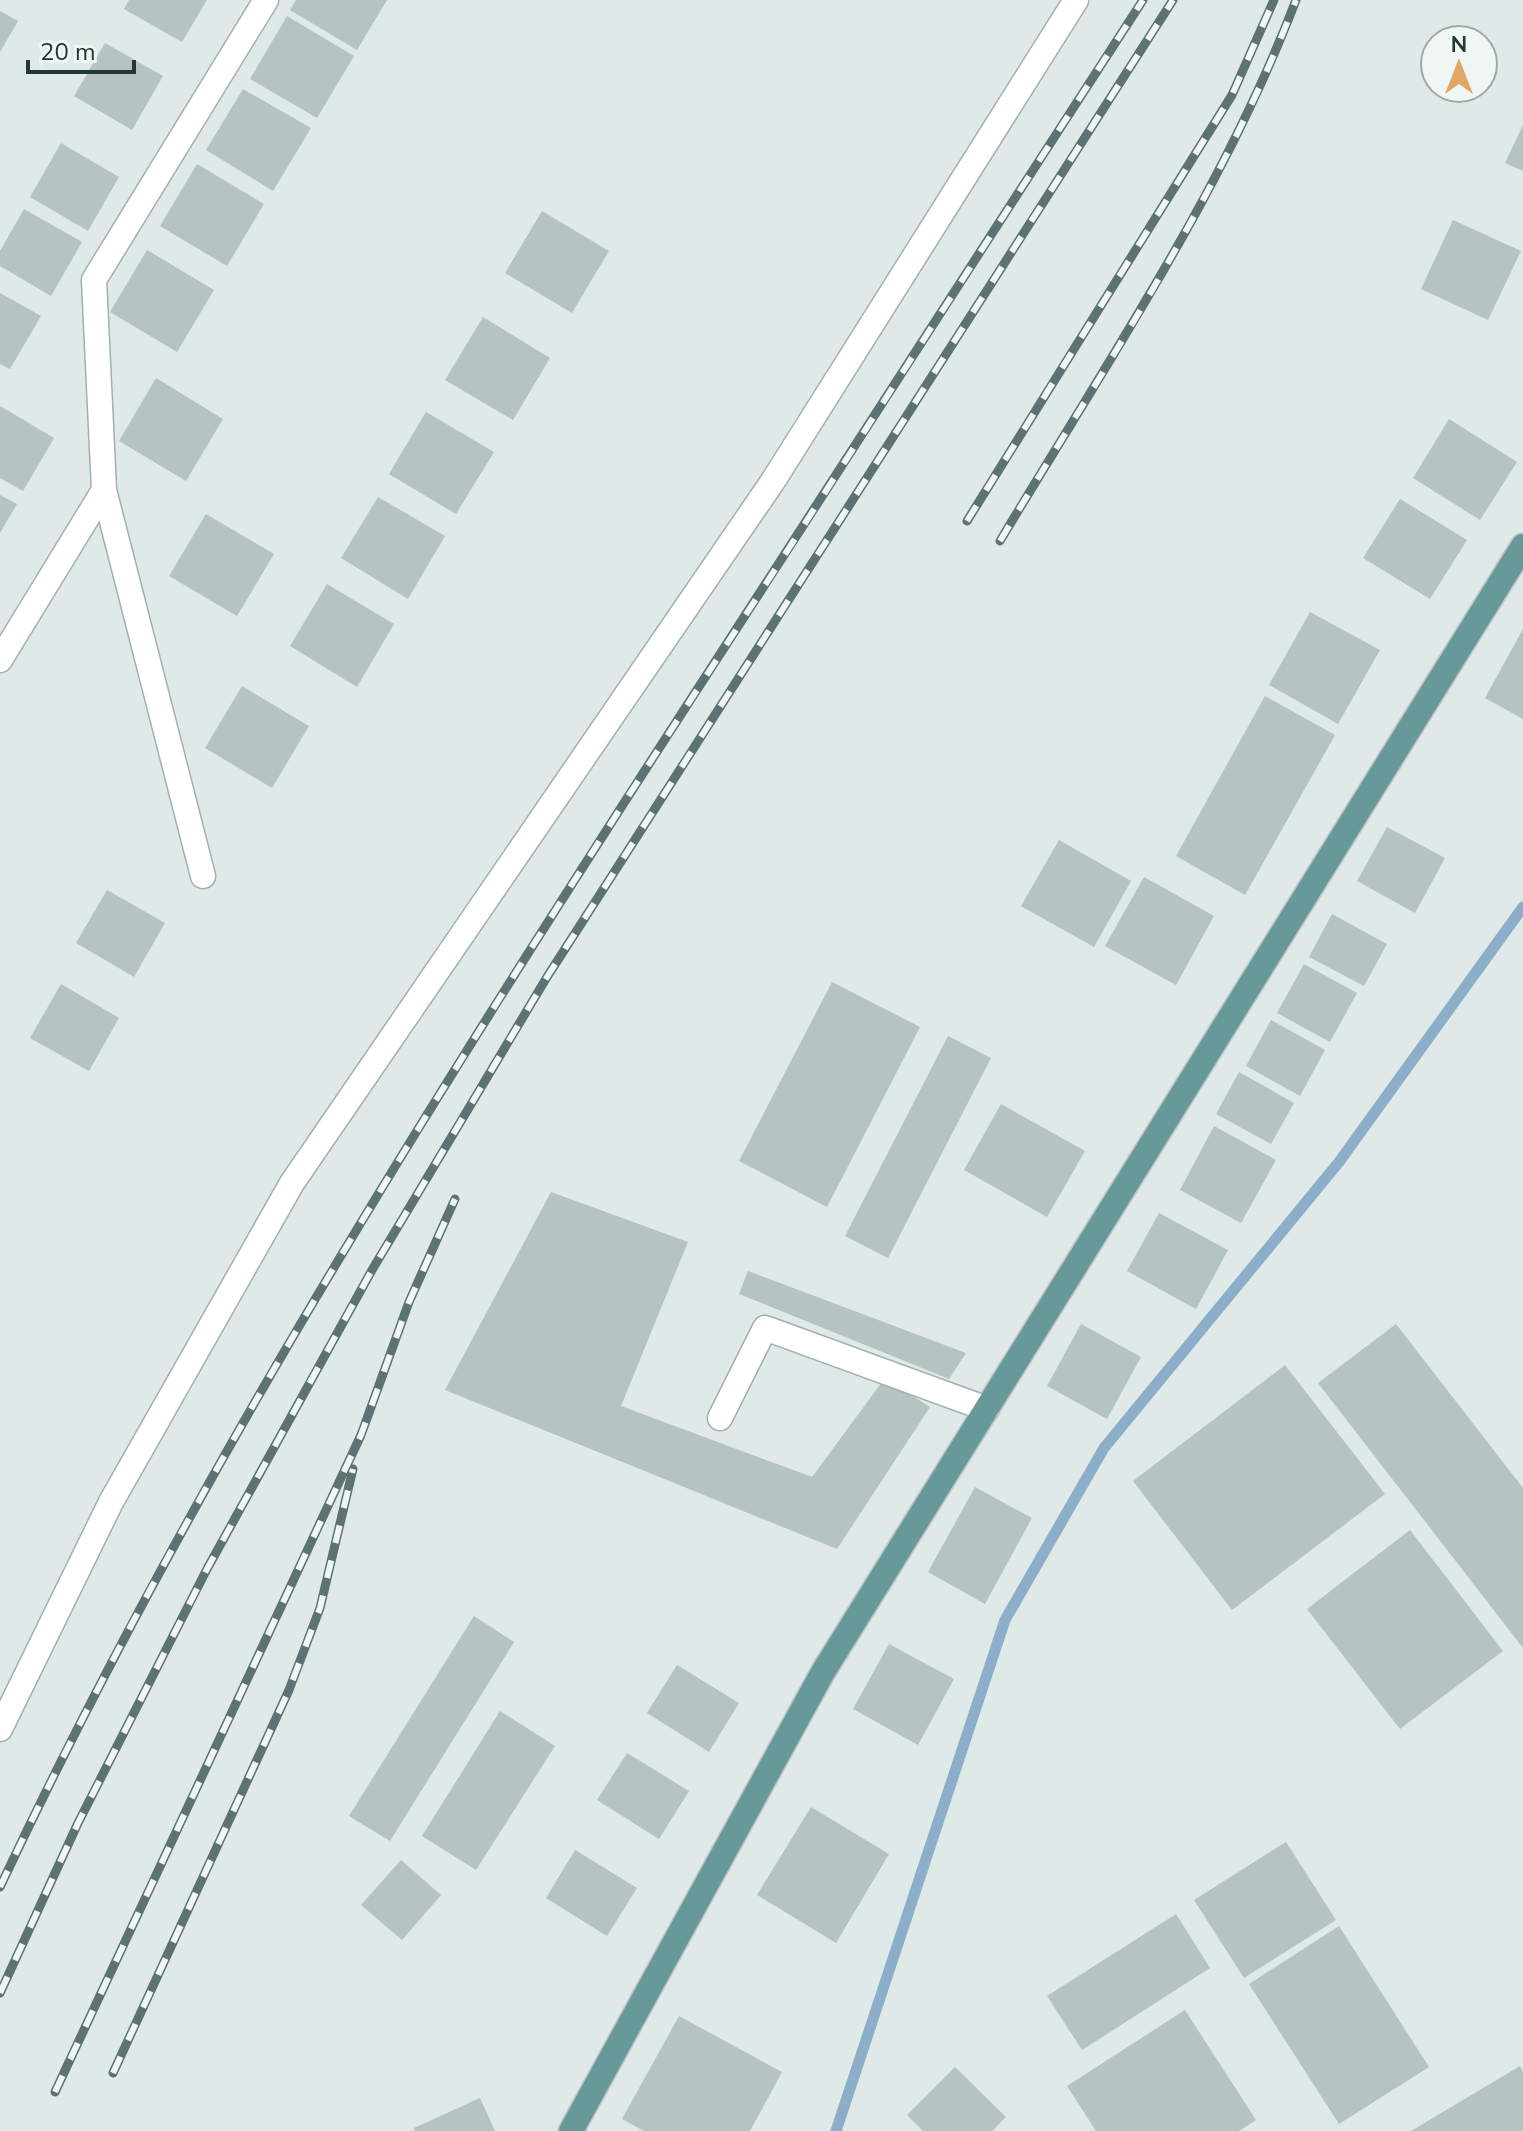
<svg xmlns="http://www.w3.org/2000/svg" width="1523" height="2131" viewBox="0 0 1523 2131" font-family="'Nunito Sans',sans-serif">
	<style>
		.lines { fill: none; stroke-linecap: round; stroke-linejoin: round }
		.stream { stroke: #8caec9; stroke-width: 11 }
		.building { fill: #b5c3c1 }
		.minor-casing { stroke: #a3b0af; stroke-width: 27 }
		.major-casing { stroke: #bdc3c3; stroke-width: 27 }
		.minor { stroke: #fff; stroke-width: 24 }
		.major { stroke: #68999a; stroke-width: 24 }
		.rail-casing { stroke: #5c7273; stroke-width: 9 }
		.rail { stroke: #eff6f4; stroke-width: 6; stroke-dasharray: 18; stroke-linecap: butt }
	</style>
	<rect width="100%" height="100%" fill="#dfe9e7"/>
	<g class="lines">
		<polyline class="stream" points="836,2131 1005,1620 1104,1448 1339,1162 1523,907"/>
	</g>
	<g class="building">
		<polygon points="129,0 207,0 182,42 124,9"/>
		<polygon points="296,0 387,0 357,50 290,10"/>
		<polygon points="0,11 18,21 0,52"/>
		<polygon points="287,16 354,56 317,118 250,79"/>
		<polygon points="105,43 163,76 132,130 74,96"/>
		<polygon points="243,89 311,128 273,191 206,150"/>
		<polygon points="1523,125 1523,171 1505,163"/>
		<polygon points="61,143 119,177 88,231 30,197"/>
		<polygon points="197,164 264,204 227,266 160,226"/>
		<polygon points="24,209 82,242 51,296 0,266 0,251"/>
		<polygon points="542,211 609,251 572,313 505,273"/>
		<polygon points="1453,220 1521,251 1488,320 1421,289"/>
		<polygon points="147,250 214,290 177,352 110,312"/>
		<polygon points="0,293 41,316 10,369 0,364"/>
		<polygon points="483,317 550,358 513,420 445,380"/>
		<polygon points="156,378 223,419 186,481 119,441"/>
		<polygon points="0,406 54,438 23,491 0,478"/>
		<polygon points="426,412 494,452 456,514 389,474"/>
		<polygon points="1449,419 1517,462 1480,520 1413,478"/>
		<polygon points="0,495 17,504 0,533"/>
		<polygon points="378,497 445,536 408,599 341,558"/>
		<polygon points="1400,499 1467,540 1430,599 1363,558"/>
		<polygon points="206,514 274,554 237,616 169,576"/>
		<polygon points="327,584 394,624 357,687 290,646"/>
		<polygon points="1310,612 1380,650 1338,724 1269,685"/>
		<polygon points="1523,629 1523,719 1485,698"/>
		<polygon points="242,686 309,726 272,788 205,748"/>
		<polygon points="1265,696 1335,735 1245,895 1176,856"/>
		<polygon points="1387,827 1445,858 1415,913 1357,881"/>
		<polygon points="1059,840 1131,881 1094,947 1021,906"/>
		<polygon points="1144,877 1214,916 1176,985 1105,946"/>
		<polygon points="107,890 165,923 134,977 76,943"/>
		<polygon points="1332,914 1387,944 1364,986 1309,957"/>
		<polygon points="1304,964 1357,993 1330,1042 1277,1013"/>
		<polygon points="832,982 920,1027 827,1207 739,1161"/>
		<polygon points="61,984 119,1018 89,1071 30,1038"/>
		<polygon points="1271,1020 1325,1050 1300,1096 1246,1066"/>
		<polygon points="948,1036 991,1058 888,1258 845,1236"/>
		<polygon points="1239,1072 1294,1103 1271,1144 1216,1114"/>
		<polygon points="1001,1104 1085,1151 1047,1217 964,1170"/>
		<polygon points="1214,1126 1276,1160 1241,1223 1180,1190"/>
		<polygon points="551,1192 688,1242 621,1406 812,1477 885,1378 930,1407 837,1549 445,1390"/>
		<polygon points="1159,1213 1228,1250 1196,1309 1127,1271"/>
		<polygon points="748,1271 966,1353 949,1379 739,1294"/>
		<polygon points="1081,1324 1141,1357 1107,1419 1047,1386"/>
		<polygon points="1396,1324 1523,1488 1523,1648 1318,1383"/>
		<polygon points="1285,1365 1385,1494 1232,1610 1133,1481"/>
		<polygon points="975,1487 1032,1518 985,1604 928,1572"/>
		<polygon points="1410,1530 1503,1651 1400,1729 1307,1609"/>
		<polygon points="474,1616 514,1642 390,1841 349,1816"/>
		<polygon points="889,1644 954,1679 918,1745 853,1709"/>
		<polygon points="677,1665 739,1703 709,1752 647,1713"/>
		<polygon points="500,1711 555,1746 476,1870 422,1836"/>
		<polygon points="627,1753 689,1791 659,1839 597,1800"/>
		<polygon points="811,1807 889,1854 836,1943 757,1895"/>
		<polygon points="1286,1842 1336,1920 1244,1978 1194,1900"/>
		<polygon points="575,1850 637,1888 607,1936 546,1898"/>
		<polygon points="401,1860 441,1895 402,1940 361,1905"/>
		<polygon points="1176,1914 1210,1968 1082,2050 1047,1996"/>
		<polygon points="1339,1926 1429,2067 1339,2124 1249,1984"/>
		<polygon points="1185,2010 1256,2120 1239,2131 1096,2131 1067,2086"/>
		<polygon points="679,2016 782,2072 750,2131 644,2131 622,2119"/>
		<polygon points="1520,2066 1523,2072 1523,2131 1411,2131"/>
		<polygon points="955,2067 1006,2117 992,2131 923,2131 907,2115"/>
		<polygon points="480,2098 495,2131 415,2131 414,2128"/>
	</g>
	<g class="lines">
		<g class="minor-casing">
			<g id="minor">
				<polyline points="104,490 203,876"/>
				<polyline points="0,660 104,490 94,280 266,0"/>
				<polyline points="720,1418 765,1328 987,1409"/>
				<polyline points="0,1729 111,1502 292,1183 773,481 1076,0"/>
			</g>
		</g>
		<g class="major-casing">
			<polyline id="major" points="571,2131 823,1672 1523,546"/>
		</g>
		<use href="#minor" class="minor"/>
		<use href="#major" class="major"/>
		<g class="rail-casing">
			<g id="rail">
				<polyline points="967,521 1232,95 1274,0"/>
				<path d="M1000,541C1105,365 1223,192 1296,0"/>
				<path d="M0,1887C184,1495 415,1128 649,764C814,510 978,255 1143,0"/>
				<polyline points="0,1993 78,1823 207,1569 372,1270 547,977 1173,0"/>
				<polyline points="113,2073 289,1690 320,1608 353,1469"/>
				<polyline points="55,2092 361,1435 409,1302 455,1199"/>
			</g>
		</g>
		<use href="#rail" class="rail"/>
	</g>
	<g transform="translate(1459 64)"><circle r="38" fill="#eff6f4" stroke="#9daaa8" stroke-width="2"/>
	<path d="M0-6L14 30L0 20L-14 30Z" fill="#e3a763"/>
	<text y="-12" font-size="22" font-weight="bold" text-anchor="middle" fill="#223737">N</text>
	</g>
	<path d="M28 60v12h106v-12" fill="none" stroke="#223737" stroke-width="4"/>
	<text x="40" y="60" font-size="24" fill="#223737" stroke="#eff6f4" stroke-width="6" paint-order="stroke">20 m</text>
</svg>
